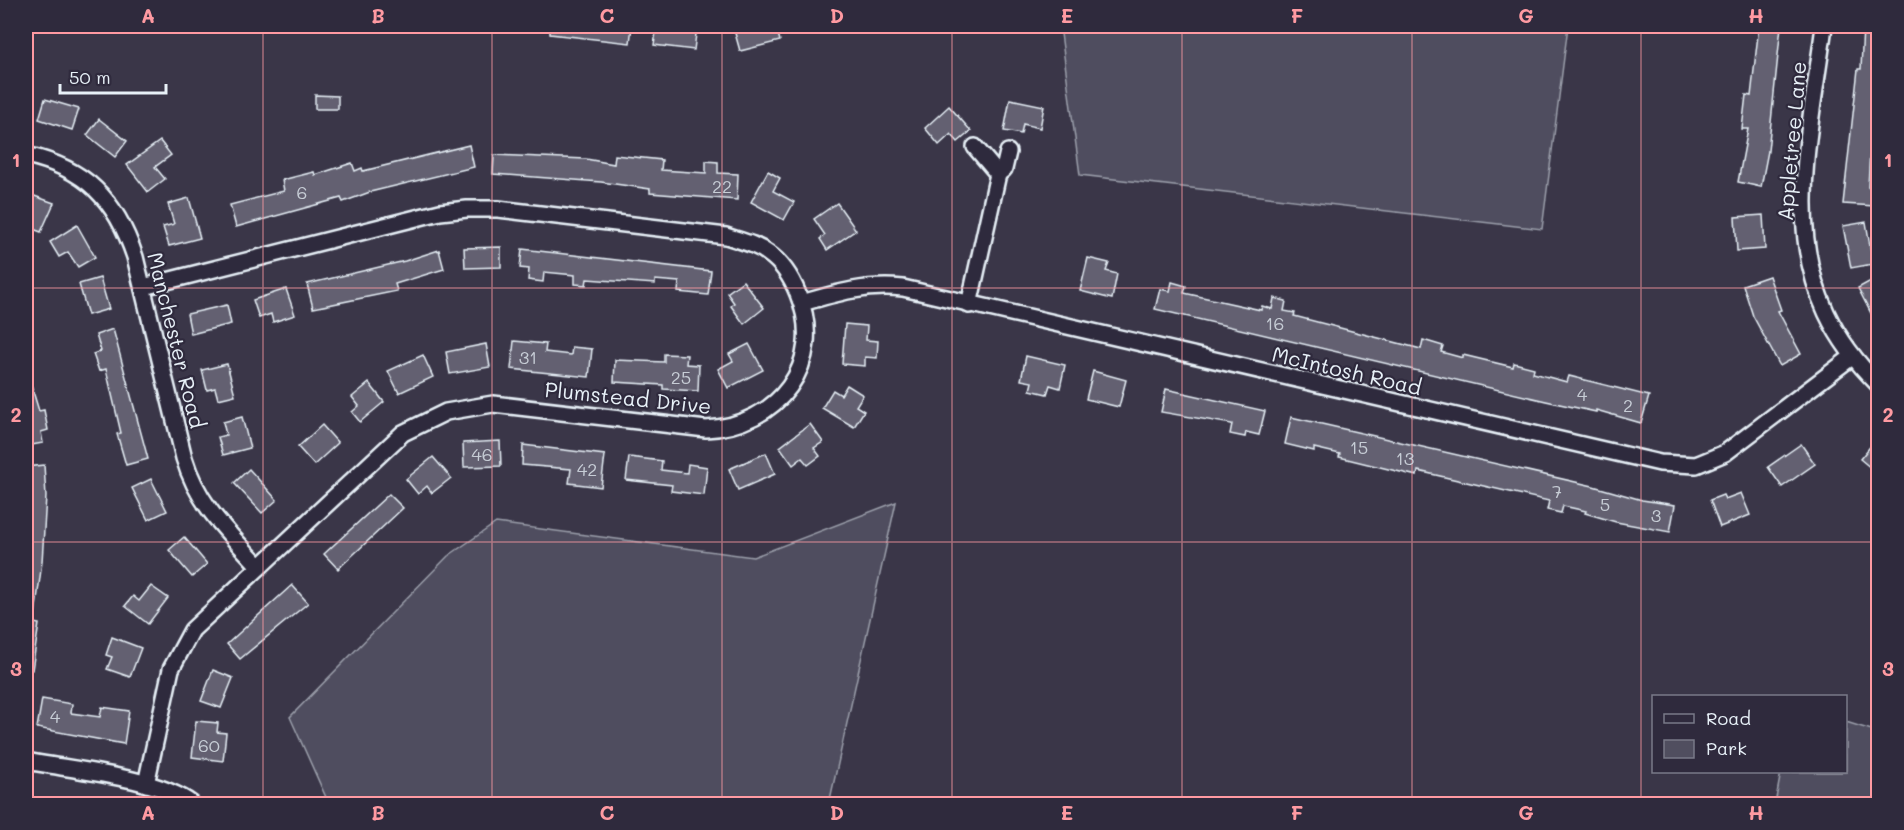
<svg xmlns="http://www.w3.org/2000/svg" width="1904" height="830" viewBox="0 0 1904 830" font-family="Mali,sans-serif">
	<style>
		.green { fill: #504e5f; stroke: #9ca0ac; stroke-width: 1.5 }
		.building { fill: #636171; stroke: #e8f1f8; stroke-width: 1.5 }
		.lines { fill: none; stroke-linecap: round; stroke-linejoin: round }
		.minor-casing { stroke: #e8f1f8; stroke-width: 20 }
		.minor { stroke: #2f2a3d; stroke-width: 15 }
		.grid { fill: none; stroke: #ff9aa2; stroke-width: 1.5; stroke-opacity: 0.55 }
		.labels { text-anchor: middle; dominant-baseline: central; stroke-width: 4.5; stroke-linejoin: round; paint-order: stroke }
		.number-label { font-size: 18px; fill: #c7cdd6 }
		.street-label { font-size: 21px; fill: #e8f1f8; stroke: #2f2a3d }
		.neatline { fill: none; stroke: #ff9aa2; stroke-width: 2 }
		.grid-label { font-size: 20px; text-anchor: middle; font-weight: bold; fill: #ff9aa2 }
	</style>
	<rect width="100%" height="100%" fill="#3a3648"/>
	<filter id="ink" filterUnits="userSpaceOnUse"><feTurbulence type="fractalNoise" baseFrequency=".0167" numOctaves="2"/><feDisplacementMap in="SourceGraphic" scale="12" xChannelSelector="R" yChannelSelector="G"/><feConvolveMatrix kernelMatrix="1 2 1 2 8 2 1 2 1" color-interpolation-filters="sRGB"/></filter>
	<g filter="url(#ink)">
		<g class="green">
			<polygon points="1060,26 1568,26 1542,229 1080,175"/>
			<polygon points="896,502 829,804 329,804 290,717 448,556 496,523 753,557"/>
			<polygon points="1846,722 1878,732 1878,804 1775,804 1781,772 1846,772"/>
		</g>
		<g class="building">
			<polygon points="550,26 632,26 630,43 550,34"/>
			<polygon points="657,26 697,26 694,50 654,45"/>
			<polygon points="733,26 776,26 780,41 740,51"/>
			<polygon points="1759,26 1781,26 1768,151 1761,187 1738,182 1748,129 1742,129 1746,95 1751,96"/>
			<polygon points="1863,26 1878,26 1878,151 1870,150 1868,187 1876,187 1875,206 1843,204 1858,69 1861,69"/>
			<polygon points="315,95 338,96 338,109 315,109"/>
			<polygon points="45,99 79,109 72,130 39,119"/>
			<polygon points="1010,99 1044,106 1040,128 1023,124 1021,134 1004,131"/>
			<polygon points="949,106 971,131 958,142 951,134 939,145 925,128"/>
			<polygon points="99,119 127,141 115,157 87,135"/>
			<polygon points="160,141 171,155 155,167 165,179 148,192 127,165"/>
			<polygon points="469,145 474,167 370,192 343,202 341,198 236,227 230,205 284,191 282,180 314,172 315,175 352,163 355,171 362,168 363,171"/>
			<polygon points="494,155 586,159 614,164 615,155 662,160 661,170 706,173 706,161 718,162 718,173 738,174 737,200 650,193 650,189 601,182 493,174"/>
			<polygon points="768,171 780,178 773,191 794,202 784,220 751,202"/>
			<polygon points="26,193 54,203 41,232 28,227 32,218 26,215"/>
			<polygon points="189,198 200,238 169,246 163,227 174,224 168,204"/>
			<polygon points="837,203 856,230 827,250 820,239 825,235 814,219"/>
			<polygon points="1763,215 1765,249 1737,251 1735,217"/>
			<polygon points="1866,222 1873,264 1851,268 1843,226"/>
			<polygon points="77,225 95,257 78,267 68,252 59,257 50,242"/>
			<polygon points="501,247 501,267 465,268 464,248"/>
			<polygon points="522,249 711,271 708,295 678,292 679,282 655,280 655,284 587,279 586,285 575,284 575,275 544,272 543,282 528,280 529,269 520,268"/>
			<polygon points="439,250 444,269 395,284 397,291 313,308 307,284 405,261"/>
			<polygon points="1088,258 1109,263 1106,271 1117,274 1112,299 1080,291"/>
			<polygon points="1769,276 1781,310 1778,311 1801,354 1780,366 1753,316 1743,285"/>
			<polygon points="1878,277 1878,327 1858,288"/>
			<polygon points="100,278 109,309 88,315 79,284"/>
			<polygon points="743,281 764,308 744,324 731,306 734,303 727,293"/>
			<polygon points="1172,282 1186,286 1184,293 1261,310 1262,306 1272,309 1274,298 1286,301 1284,311 1295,313 1294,316 1421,349 1423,340 1443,346 1441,352 1463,358 1463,355 1513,367 1514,363 1534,368 1533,373 1567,382 1569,376 1649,396 1641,423 1596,410 1596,412 1546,401 1155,309 1160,289 1170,291"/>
			<polygon points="286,289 295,315 273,322 271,314 259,318 253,300"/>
			<polygon points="227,305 231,324 191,334 187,314"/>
			<polygon points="845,324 867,326 866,340 878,341 877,358 865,357 865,366 842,364"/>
			<polygon points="113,329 148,459 126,465 117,434 121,433 106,369 99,371 93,354 101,351 96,335"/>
			<polygon points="514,341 546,344 545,352 571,355 572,347 592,349 589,377 511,369"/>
			<polygon points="486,344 490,367 450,374 446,352"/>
			<polygon points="749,344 763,370 728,388 718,369 733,361 729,354"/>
			<polygon points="664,354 687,355 686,364 699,365 698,391 663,389 663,385 614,382 615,360 664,362"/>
			<polygon points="423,355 433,377 399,393 388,371"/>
			<polygon points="1026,356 1065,365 1060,388 1050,385 1047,394 1030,390 1032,382 1021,380"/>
			<polygon points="227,364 235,395 218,399 215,388 207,390 202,370"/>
			<polygon points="1093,371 1126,380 1119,407 1086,399"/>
			<polygon points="26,375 28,375 39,411 44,410 48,430 41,432 43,443 26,446"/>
			<polygon points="369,383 384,402 360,422 352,412 359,406 352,397"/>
			<polygon points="847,385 863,395 856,406 864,411 854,427 822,408 833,390 841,395"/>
			<polygon points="1166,389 1265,411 1259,435 1246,432 1245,437 1230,434 1232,424 1161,412"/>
			<polygon points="242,417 250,448 223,455 218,437 226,435 223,422"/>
			<polygon points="1291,417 1593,486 1642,500 1675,505 1670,532 1616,522 1585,513 1586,511 1563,506 1561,513 1547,510 1549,501 1418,471 1417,476 1339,457 1340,454 1314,448 1314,451 1285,444"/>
			<polygon points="810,424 823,442 814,448 820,456 808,465 802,458 793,465 780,447"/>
			<polygon points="322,425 338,443 314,465 298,447"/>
			<polygon points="1878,437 1878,474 1860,459"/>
			<polygon points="500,441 501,466 464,467 463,443"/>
			<polygon points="1801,444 1815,464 1782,487 1768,467"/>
			<polygon points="523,445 605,455 601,487 569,483 571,469 522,465"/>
			<polygon points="766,453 775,474 738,490 729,469"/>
			<polygon points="433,457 451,478 432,493 427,486 418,494 406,479"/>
			<polygon points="629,457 662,461 661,470 687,473 688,464 707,467 704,495 671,491 672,485 626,480"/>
			<polygon points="44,465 46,496 42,562 34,623 39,624 32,670 26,669 26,467"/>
			<polygon points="249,469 277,500 262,513 234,483"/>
			<polygon points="151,479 167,511 148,520 132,488"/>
			<polygon points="1741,493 1750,515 1720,527 1710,500 1723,495 1725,499"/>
			<polygon points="389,494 403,508 338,569 324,554"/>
			<polygon points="184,537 207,564 192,577 169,550"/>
			<polygon points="292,585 308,603 240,659 227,644"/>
			<polygon points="151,586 168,598 148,624 125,606 133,596 139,601"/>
			<polygon points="112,637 141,648 130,677 107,669 112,657 106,655"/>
			<polygon points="213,670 233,678 221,708 201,701"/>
			<polygon points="42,699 72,704 71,713 100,717 102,707 129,711 124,744 37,728"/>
			<polygon points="196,721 218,723 217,732 226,733 223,761 192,757"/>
		</g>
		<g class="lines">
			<g class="minor-casing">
				<g id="minor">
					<path d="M1824,26C1807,158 1770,278 1878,384"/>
					<path d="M26,155C85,168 116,199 135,257L184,458C198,505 227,531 259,566"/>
					<polyline points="998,174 1004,169 1008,152"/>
					<path d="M143,287L440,212L467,209H498L726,236C741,241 756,244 769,254C782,263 792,279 798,294C827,364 777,426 706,429L493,404L446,412L403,433L192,630L171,669L146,784"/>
					<path d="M802,303C836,293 867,284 903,288L1660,463L1696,465L1725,453L1853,356"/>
					<polyline points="969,305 998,174 975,147"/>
					<path d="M26,761C72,770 156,777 192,804"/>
				</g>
			</g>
			<use href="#minor" class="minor"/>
		</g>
	</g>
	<path class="grid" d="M263,26V804M492,26V804M722,26V804M952,26V804M1182,26V804M1412,26V804M1641,26V804M26,288H1878M26,542H1878"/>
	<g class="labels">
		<g class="number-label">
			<text x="722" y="186">22</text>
			<text x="302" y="192">6</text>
			<text x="1275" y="323">16</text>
			<text x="528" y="357">31</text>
			<text x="681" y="377">25</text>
			<text x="1582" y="394">4</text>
			<text x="1628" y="405">2</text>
			<text x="1359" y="447">15</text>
			<text x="482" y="454">46</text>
			<text x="1405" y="458">13</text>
			<text x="587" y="469">42</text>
			<text x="1557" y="491">7</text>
			<text x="1605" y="504">5</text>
			<text x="1656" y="515">3</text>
			<text x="55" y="716">4</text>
			<text x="209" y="745">60</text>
		</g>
		<g class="street-label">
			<text transform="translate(1791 141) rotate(-85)">Appletree Lane</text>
			<text transform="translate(177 340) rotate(76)">Manchester Road</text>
			<text transform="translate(1347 370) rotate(13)">McIntosh Road</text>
			<text transform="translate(628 397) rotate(6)">Plumstead Drive</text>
		</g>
	</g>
	<rect width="1904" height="830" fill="none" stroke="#2f2a3d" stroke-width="66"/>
	<rect x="1652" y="695" width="195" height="78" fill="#2f2a3d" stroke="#797a88" stroke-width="1.5"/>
	<rect x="1664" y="714" width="30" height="9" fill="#2f2a3d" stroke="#797a88" stroke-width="1.5"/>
	<text x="1706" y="725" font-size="18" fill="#e8f1f8">Road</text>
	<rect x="1664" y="740" width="30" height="18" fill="#504e5f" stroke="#797a88" stroke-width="1.5"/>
	<text x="1706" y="755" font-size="18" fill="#e8f1f8">Park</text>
	<path d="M60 84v9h106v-9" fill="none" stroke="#e8f1f8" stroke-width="3"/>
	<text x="69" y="84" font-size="18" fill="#e8f1f8" stroke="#2f2a3d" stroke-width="4.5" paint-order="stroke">50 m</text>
	<rect x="33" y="33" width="1838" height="764" class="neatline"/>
	<g class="grid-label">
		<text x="148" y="23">A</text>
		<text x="378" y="23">B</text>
		<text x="607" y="23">C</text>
		<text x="837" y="23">D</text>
		<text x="1067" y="23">E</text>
		<text x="1297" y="23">F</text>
		<text x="1526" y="23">G</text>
		<text x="1756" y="23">H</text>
		<text x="16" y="167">1</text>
		<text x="1888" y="167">1</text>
		<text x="16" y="422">2</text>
		<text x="1888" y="422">2</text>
		<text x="16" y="676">3</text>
		<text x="1888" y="676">3</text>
		<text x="148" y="820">A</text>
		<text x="378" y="820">B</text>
		<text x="607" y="820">C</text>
		<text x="837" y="820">D</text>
		<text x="1067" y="820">E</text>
		<text x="1297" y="820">F</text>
		<text x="1526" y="820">G</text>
		<text x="1756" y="820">H</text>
	</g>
</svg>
